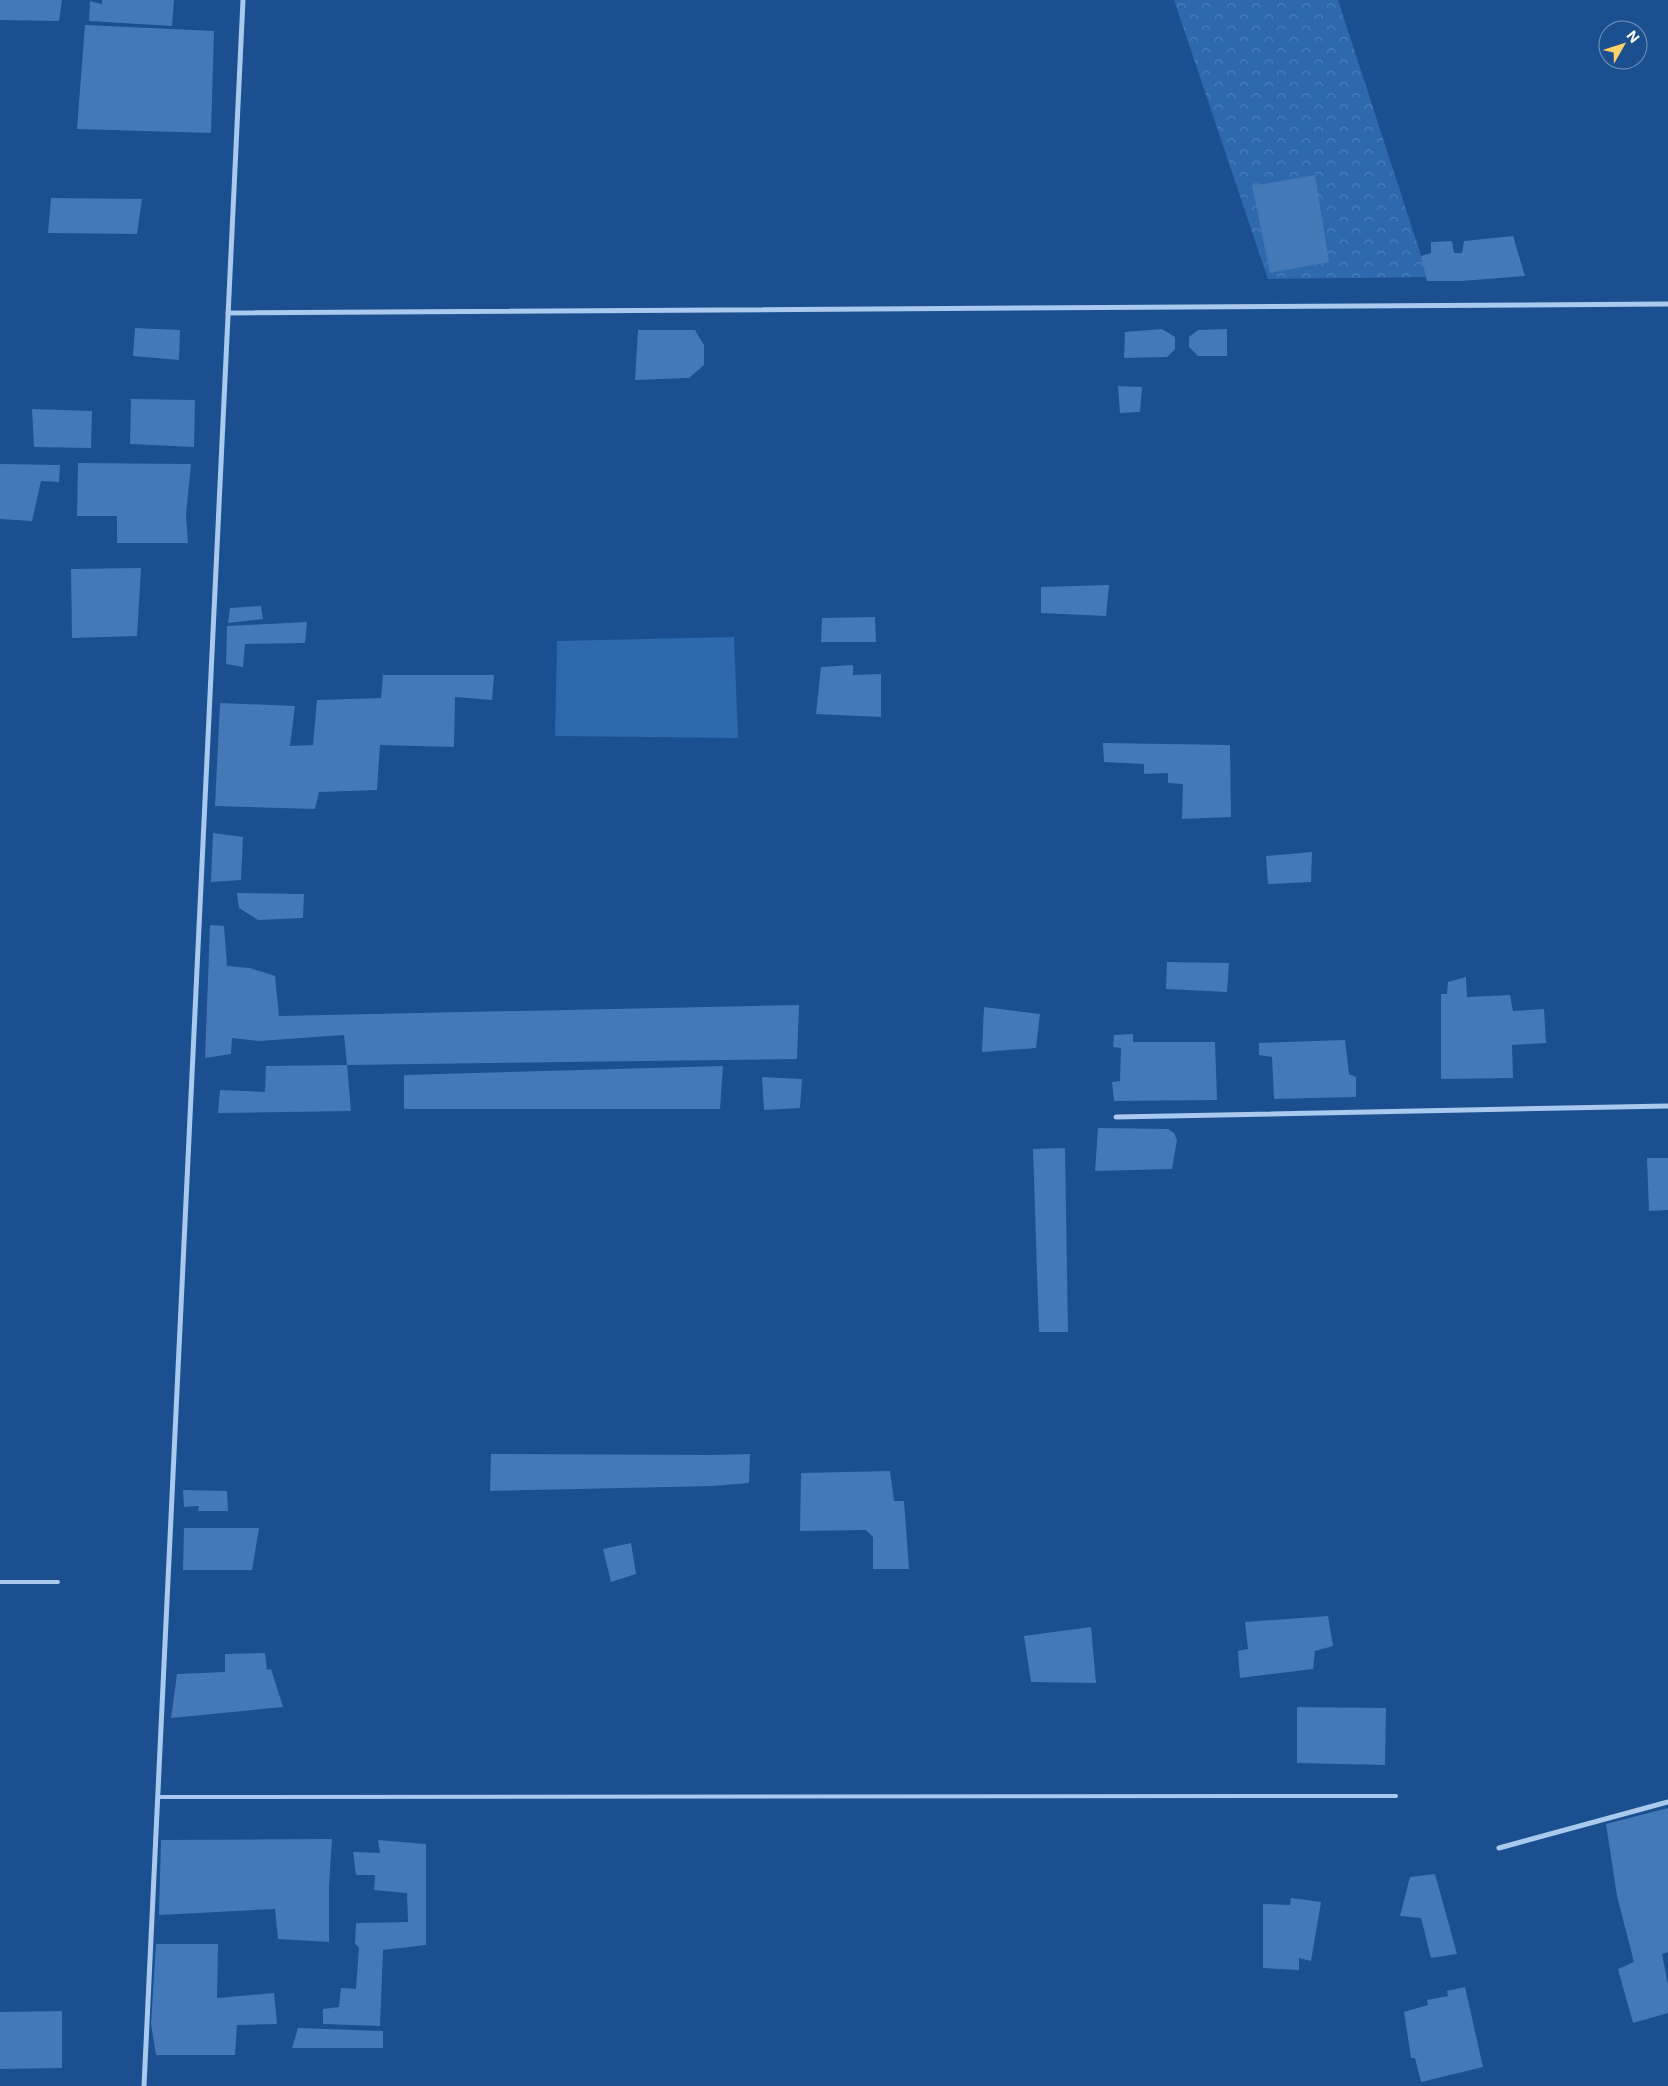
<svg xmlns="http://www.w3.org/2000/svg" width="1668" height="2086" viewBox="0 0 1668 2086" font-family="Inter,sans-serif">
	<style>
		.park { fill: url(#park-crowns) }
		.garden { fill: #2e69ad }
		.building { fill: #4478b7 }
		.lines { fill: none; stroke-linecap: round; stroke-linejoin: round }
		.lane { stroke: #a9c9ee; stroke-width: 4 }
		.street { stroke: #a9c9ee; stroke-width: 5 }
	</style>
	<defs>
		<pattern id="park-crowns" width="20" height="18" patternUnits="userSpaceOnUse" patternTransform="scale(1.25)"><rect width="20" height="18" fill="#2e69ad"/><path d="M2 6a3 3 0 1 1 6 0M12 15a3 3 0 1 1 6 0" fill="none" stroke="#4d80b9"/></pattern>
	</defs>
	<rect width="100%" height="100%" fill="#1b4f8f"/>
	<polygon class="park" points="1174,0 1338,0 1428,277 1268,279"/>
	<polygon class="garden" points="734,637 738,738 555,736 557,641"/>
	<g class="building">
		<polygon points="0,0 62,0 59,21 0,20"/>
		<polygon points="102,0 174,0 172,26 89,21 90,1 102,4"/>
		<polygon points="85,25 214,31 211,133 77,129"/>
		<polygon points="1315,175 1329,262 1270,273 1252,186"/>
		<polygon points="51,198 142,199 137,234 48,233"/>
		<polygon points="1513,236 1525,276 1462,281 1427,281 1421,256 1431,253 1431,242 1452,241 1454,253 1462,253 1464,241"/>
		<polygon points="135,328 180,330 179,360 133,356"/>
		<polygon points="1162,329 1175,337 1175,349 1167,357 1124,358 1125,332"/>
		<polygon points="1227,329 1227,356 1198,356 1189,347 1189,337 1198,330"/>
		<polygon points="638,330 695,330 704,345 704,365 689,378 635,380"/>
		<polygon points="1118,386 1142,387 1140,412 1120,413"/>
		<polygon points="131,399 195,400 194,447 130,444"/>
		<polygon points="32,409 92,411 91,448 34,447"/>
		<polygon points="78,463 191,464 186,515 188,543 117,543 117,516 77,516"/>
		<polygon points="0,464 60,465 59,482 41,481 32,521 0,519"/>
		<polygon points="141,568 137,636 72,638 71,569"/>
		<polygon points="1109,585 1106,616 1041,613 1041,587"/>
		<polygon points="261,606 263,619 228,623 230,608"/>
		<polygon points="875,617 876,642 821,642 822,618"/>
		<polygon points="307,622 305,643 245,644 243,667 226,664 227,626"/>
		<polygon points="853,665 853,675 881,674 881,717 816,714 821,667"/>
		<polygon points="383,675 494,675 492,700 455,697 454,747 380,745 377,790 319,792 315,809 215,806 220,703 295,706 290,746 313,745 317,700 381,698"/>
		<polygon points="1103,743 1230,745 1231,817 1182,819 1183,784 1168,783 1168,773 1144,774 1144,764 1104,762"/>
		<polygon points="213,833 243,837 241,880 211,882"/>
		<polygon points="1312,852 1311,882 1268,884 1266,856"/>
		<polygon points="237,893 304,894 303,918 258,920 239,908"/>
		<polygon points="210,925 224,926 227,966 250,968 275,976 279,1016 799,1005 797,1059 347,1065 351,1111 218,1113 220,1090 265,1092 266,1066 347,1065 344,1035 259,1041 232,1038 231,1054 205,1058"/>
		<polygon points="1167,962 1229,963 1227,992 1166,989"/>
		<polygon points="1466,977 1467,997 1510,995 1513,1011 1544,1009 1546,1043 1512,1045 1513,1078 1441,1079 1441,994 1447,994 1448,982"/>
		<polygon points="984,1007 1040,1014 1036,1048 982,1052"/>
		<polygon points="1133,1034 1133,1042 1215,1042 1217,1100 1114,1101 1112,1082 1120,1081 1121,1048 1113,1047 1114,1035"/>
		<polygon points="1345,1040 1349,1074 1356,1077 1356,1097 1274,1099 1272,1057 1259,1055 1259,1043"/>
		<polygon points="723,1066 720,1109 404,1109 404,1075"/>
		<polygon points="762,1077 802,1079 800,1108 764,1110"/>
		<polygon points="1098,1128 1168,1129 1174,1133 1177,1140 1172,1169 1095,1171"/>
		<polygon points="1065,1148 1068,1332 1039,1332 1033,1149"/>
		<polygon points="1647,1158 1668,1158 1668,1210 1649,1211"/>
		<polygon points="491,1454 711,1455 750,1454 749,1483 713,1486 490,1491"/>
		<polygon points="890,1471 894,1501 904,1501 909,1569 873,1569 873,1537 866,1530 800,1531 801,1473"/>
		<polygon points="183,1490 227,1491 228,1511 198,1511 199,1506 184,1507"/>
		<polygon points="184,1528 259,1528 252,1570 183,1570"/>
		<polygon points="631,1543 636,1574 611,1582 603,1549"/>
		<polygon points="1328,1616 1333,1646 1315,1651 1313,1669 1240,1678 1238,1651 1248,1649 1245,1622"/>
		<polygon points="1091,1627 1096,1683 1031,1682 1024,1636"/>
		<polygon points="265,1653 267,1670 271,1669 283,1707 171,1718 177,1674 225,1672 225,1654"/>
		<polygon points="1297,1707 1386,1708 1385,1765 1297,1763"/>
		<polygon points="1668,1808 1668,1952 1662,1954 1668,1985 1668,2013 1633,2023 1618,1969 1634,1962 1617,1896 1606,1824"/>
		<polygon points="332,1839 329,1886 329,1942 278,1939 275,1909 159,1915 161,1840"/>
		<polygon points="378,1840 426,1844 426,1945 383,1950 380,2026 323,2024 323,2009 339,2007 341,1988 356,1989 359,1947 355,1944 356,1923 408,1922 407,1893 374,1890 375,1875 356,1875 353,1852 380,1853"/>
		<polygon points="1435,1874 1457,1954 1431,1958 1421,1918 1400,1916 1410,1877"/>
		<polygon points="1291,1898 1321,1902 1311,1961 1299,1958 1299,1970 1263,1968 1263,1904 1290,1905"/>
		<polygon points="156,1944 218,1944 217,1998 274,1993 277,2024 237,2025 235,2055 156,2055 151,2024"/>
		<polygon points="1465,1987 1483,2067 1421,2082 1415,2058 1411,2058 1404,2012 1428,2005 1427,2000 1448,1996 1447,1991"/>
		<polygon points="62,2011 62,2068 0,2069 0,2012"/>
		<polygon points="298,2028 383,2031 383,2048 292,2048"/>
	</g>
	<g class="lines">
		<g class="lane">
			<polyline points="0,1582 58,1582"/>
			<polyline points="158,1797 1396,1796"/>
		</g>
		<g class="street">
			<polyline points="228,313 1668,304"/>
			<polyline points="1116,1117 1668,1106"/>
			<polyline points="1499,1848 1668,1802"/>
			<polyline points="144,2086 243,0"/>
		</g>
	</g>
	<g transform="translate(1623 45) rotate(51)"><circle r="24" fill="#1b4f8f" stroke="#7695bc"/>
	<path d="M0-4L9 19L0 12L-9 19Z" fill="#ffd166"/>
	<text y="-8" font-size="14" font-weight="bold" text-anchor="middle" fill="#ffffff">N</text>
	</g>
</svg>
